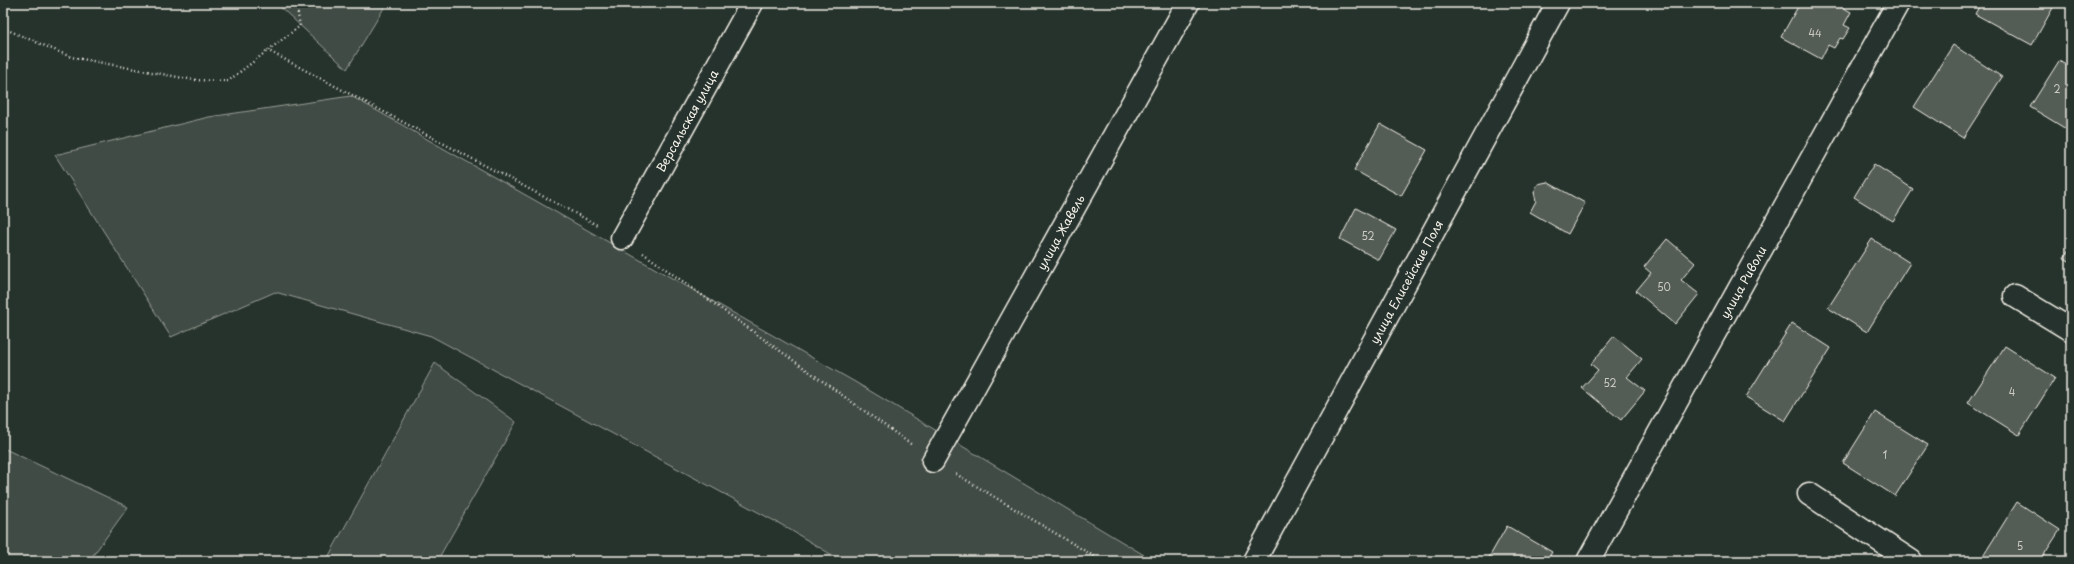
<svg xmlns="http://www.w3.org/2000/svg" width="2074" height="564" viewBox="0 0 2074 564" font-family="'Playpen Sans',sans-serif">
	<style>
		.green { fill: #414b45; stroke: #9a9e96 }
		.building { fill: #525c55; stroke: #f4f1e8 }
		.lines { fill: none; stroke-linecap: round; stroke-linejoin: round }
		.street-casing { stroke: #f4f1e8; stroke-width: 25 }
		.path { stroke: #f4f1e8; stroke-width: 2.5; stroke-dasharray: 1 3; stroke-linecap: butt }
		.street { stroke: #26332d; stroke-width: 22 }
		.labels { text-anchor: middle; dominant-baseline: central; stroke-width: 3; stroke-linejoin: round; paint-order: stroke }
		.number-label { font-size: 10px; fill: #ccccc3 }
		.street-label { font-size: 12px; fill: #f4f1e8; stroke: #26332d }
	</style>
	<rect width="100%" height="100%" fill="#26332d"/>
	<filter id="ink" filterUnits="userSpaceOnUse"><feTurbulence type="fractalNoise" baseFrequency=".025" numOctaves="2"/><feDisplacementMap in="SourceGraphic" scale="8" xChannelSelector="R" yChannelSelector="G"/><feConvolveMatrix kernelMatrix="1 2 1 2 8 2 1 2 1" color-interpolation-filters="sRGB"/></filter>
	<g filter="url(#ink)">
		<g class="green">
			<polygon points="276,3 387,3 347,69"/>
			<polygon points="351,96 855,382 1154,561 842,561 782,525 431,336 275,292 171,337 55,155 209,117"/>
			<polygon points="435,363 516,422 437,561 326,561"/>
			<polygon points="3,448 128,507 89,561 3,561"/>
		</g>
		<g class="building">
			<polygon points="1800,3 1834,3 1851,12 1844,25 1850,28 1843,39 1840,38 1834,48 1828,45 1821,59 1781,37"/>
			<polygon points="1981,3 2048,3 2054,6 2032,45 1975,14"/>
			<polygon points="1953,45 2002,77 1963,138 1914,107"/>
			<polygon points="2059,61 2071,68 2071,132 2030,107"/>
			<polygon points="1380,124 1427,150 1401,196 1354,170"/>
			<polygon points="1874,164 1913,189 1893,221 1854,197"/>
			<polygon points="1547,182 1585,203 1568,234 1530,212 1536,201 1534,192 1538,184"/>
			<polygon points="1356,208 1396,230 1379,260 1340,239"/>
			<polygon points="1667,239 1695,263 1681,280 1699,294 1675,324 1636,291 1651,273 1644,267"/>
			<polygon points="1872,239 1910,263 1867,332 1828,308"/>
			<polygon points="2071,247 2071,262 2064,258"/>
			<polygon points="1792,323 1831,348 1785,421 1746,397"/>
			<polygon points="1614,336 1642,359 1627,377 1645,391 1621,420 1582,388 1598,370 1591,364"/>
			<polygon points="2005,346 2055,378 2019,435 1968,403"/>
			<polygon points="1875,412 1928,445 1895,496 1843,463"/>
			<polygon points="2017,502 2060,530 2040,561 1980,561"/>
			<polygon points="1507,526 1552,552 1547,561 1487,561"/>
		</g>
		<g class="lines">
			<g class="street-casing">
				<g id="street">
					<path id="s1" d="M622,238L752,3"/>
					<polyline points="2015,296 2071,330"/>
					<path id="s2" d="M933,461L1188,3"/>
					<polyline points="1809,494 1911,561"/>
					<path id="s3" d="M1254,561L1558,3"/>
					<path id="s4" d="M1588,561L1898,3"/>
				</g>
			</g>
			<g class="path">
				<polyline points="3,28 71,57 194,80 228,81 300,26 296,3"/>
				<polyline points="267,50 599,226"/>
				<polyline points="643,253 912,445"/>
				<polyline points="956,474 1102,561"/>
			</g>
			<use href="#street" class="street"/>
		</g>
	</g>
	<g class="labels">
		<g class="number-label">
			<text x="1815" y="32">44</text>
			<text x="2057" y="88">2</text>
			<text x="1368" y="235">52</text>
			<text x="1664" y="286">50</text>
			<text x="1610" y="382">52</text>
			<text x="2012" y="391">4</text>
			<text x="1885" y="454">1</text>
			<text x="2020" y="545">5</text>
		</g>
		<g class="street-label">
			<text stroke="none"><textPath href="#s1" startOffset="134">Версальская улица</textPath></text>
			<text stroke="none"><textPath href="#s2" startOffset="262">улица Жавель</textPath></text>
			<text stroke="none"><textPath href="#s3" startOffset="318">улица Елисейские Поля</textPath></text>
			<text stroke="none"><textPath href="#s4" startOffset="319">улица Риволи</textPath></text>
		</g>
	</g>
	<rect width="2074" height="564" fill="none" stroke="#26332d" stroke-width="16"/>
	<rect x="8" y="8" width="2058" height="548" fill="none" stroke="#f4f1e8" stroke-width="1.5" filter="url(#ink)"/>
</svg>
